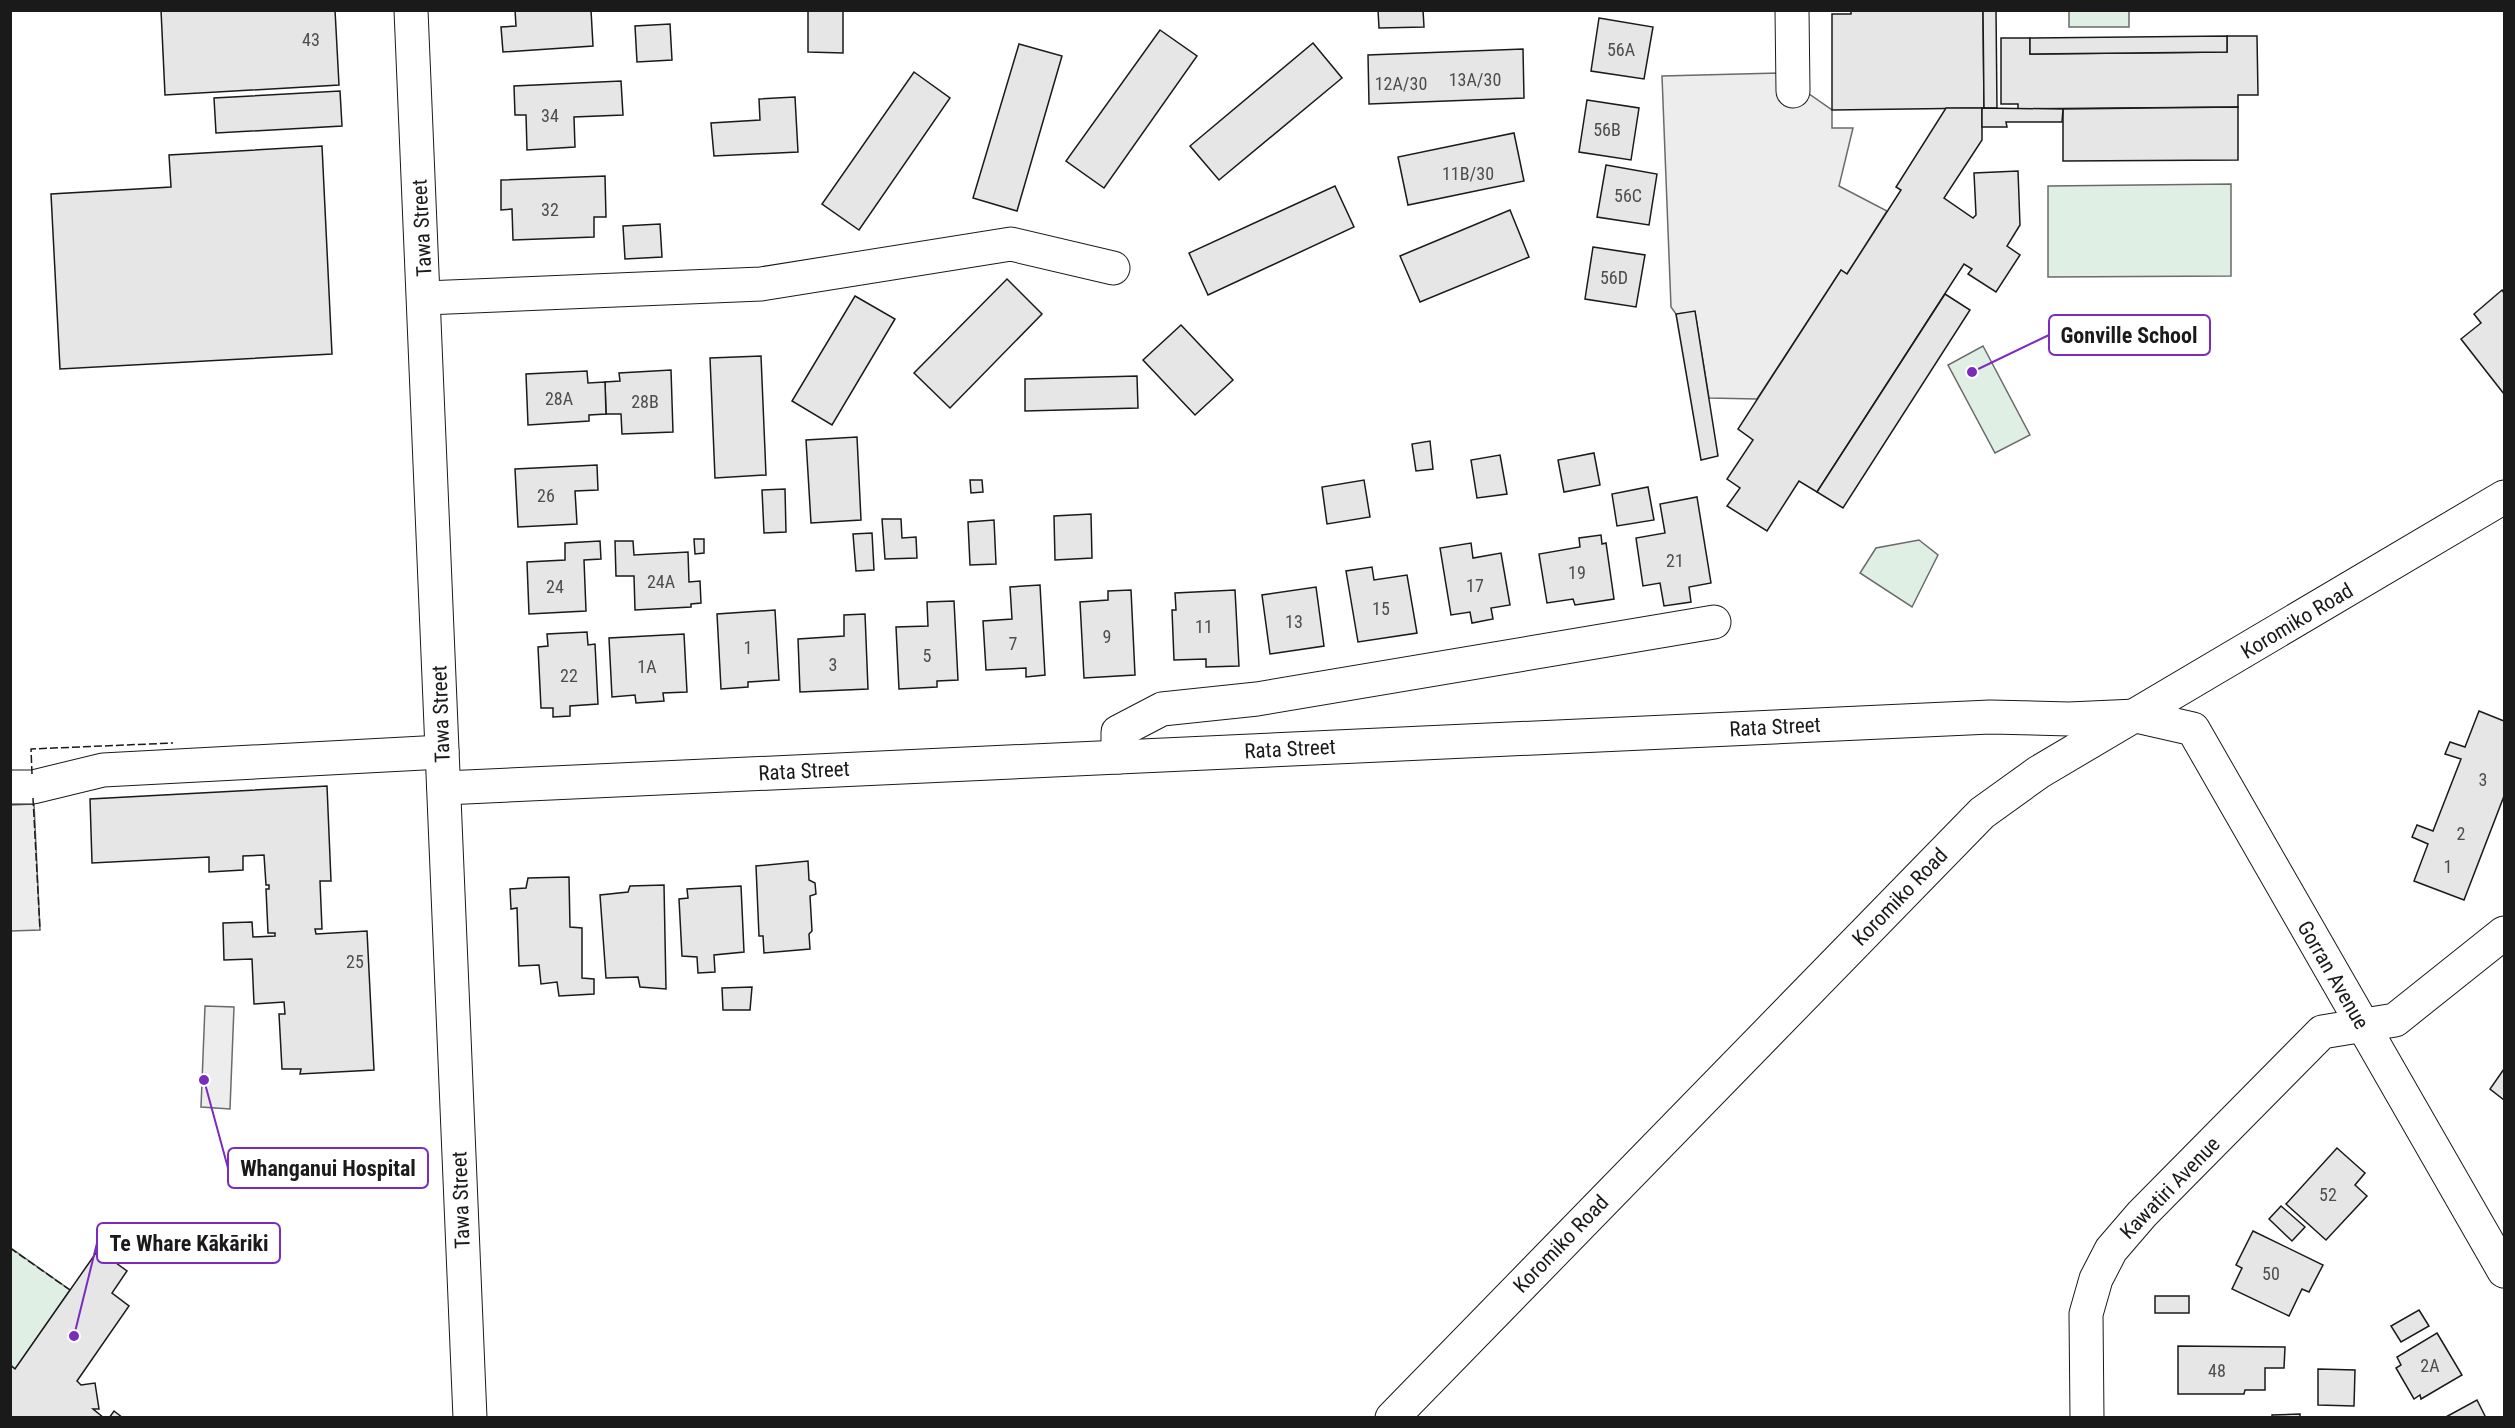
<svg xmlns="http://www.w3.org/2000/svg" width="2515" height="1428" viewBox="0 0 2515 1428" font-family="'Roboto Condensed',sans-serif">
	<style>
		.green { fill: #e0efe3; stroke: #6a6a6a; stroke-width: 1.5 }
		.parking { fill: #ededed; stroke: #6a6a6a; stroke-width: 1.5 }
		.building { fill: #e6e6e6; stroke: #1a1a1a; stroke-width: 1.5 }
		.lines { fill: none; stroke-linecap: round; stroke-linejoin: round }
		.minor-casing { stroke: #1a1a1a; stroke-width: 35 }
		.minor { stroke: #fff; stroke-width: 33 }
		.fence { stroke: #1a1a1a; stroke-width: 1.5; stroke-dasharray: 8 3; stroke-linecap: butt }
		.labels { text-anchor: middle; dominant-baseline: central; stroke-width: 4.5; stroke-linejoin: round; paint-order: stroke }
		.number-label { font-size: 18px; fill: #4d4d4d }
		.street-label { font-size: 21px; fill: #1a1a1a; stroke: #fff }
		.leader { fill: none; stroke: #7b2cbf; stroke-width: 2 }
		.callout-dot { fill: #7b2cbf; stroke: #fff; stroke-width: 2 }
		.callout { fill: #fff; stroke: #7b2cbf; stroke-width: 2 }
		.callout-label { font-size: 22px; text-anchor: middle; font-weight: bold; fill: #1a1a1a }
	</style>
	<rect width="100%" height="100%" fill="#fff"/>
	<g class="green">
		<rect x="2069" y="11" width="60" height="16"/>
		<polygon points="2231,184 2231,276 2048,277 2048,186"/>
		<polygon points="1983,346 2030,435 1995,453 1948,365"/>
		<polygon points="1919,540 1938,555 1912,607 1860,573 1876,548"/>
		<polygon points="11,1248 70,1290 15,1369 11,1365"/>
	</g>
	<g class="parking">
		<polygon points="1779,73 1832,110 1832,128 1853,128 1839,186 1887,211 1847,274 1841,270 1757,399 1709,398 1695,312 1676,314 1671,307 1662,76"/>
		<polygon points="34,804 40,930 11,931 11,805"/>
		<polygon points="205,1006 234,1007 230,1109 201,1107"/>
	</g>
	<g class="building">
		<polygon points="161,10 335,10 339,85 165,95"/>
		<polygon points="515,10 591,10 593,46 503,52 501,27 516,26"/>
		<polygon points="808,10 843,10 843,53 808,52"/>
		<polygon points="1378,10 1423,10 1424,27 1379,28"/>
		<polygon points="1851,10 1983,10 1984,108 1832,110 1832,14 1851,14"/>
		<polygon points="1983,10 1996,10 1997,108 1984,108"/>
		<polygon points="1599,18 1653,27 1644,79 1591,71"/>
		<polygon points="670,24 672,60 637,62 635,26"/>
		<polygon points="1160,30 1197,56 1104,188 1066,161"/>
		<polygon points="2227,36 2257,36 2258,95 2238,95 2238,107 2018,109 2018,104 2001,104 2001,38 2030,38 2030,54 2227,52"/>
		<polygon points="2227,36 2227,52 2030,54 2030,38"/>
		<polygon points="1313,43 1342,78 1219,180 1190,146"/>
		<polygon points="1019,44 1062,56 1017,211 973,198"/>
		<polygon points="1523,49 1524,98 1369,104 1368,55"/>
		<polygon points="914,72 950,98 859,230 822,204"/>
		<polygon points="621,81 623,115 574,117 575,147 527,150 526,115 515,115 514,86"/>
		<polygon points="340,91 342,126 216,133 214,98"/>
		<polygon points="795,97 798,152 714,156 711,123 760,120 759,99"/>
		<polygon points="1587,100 1639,108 1631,160 1579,152"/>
		<polygon points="2238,107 2238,160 2063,161 2063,109"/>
		<polygon points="1946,108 1982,108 1982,140 1944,198 1973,218 1976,215 1974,173 2018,171 2020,225 2007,246 2020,255 1996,292 1968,274 1972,269 1964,264 1817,492 1799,481 1767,531 1727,506 1740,488 1727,479 1753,440 1738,429 1841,270 1847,274 1901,190 1896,187"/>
		<polygon points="1982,108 2063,109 2062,122 2006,122 2007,127 1982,127"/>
		<polygon points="1514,133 1524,181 1408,205 1398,157"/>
		<polygon points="322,146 332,354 60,369 51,194 171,187 169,155"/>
		<polygon points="1606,165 1657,174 1649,225 1597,217"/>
		<polygon points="605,176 606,217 594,217 594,237 513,240 512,209 501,210 501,180"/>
		<polygon points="1335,186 1354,227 1208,295 1189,253"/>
		<polygon points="1510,210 1529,257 1420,302 1400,256"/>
		<polygon points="660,224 662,257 625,259 623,226"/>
		<polygon points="1593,247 1645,255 1636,307 1585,299"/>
		<polygon points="1007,279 1042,314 950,408 914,373"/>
		<polygon points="2502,290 2504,293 2504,394 2461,339 2481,323 2474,314"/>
		<polygon points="1945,294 1970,310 1843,508 1817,492"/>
		<polygon points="855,296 895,319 832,425 792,401"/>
		<polygon points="1695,311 1718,456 1701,460 1676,314"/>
		<polygon points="1181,325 1233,380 1195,415 1143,360"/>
		<polygon points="761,356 766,475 715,478 710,358"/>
		<polygon points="671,370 673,432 622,434 621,414 606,414 605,382 620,381 619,373"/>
		<polygon points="587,371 588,383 605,382 606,414 589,415 589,421 528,425 526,374"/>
		<polygon points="1137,376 1138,408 1025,411 1025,379"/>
		<polygon points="857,437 861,520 811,523 806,440"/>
		<polygon points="1430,441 1433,469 1416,471 1412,444"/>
		<polygon points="1594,453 1600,485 1564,492 1558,460"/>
		<polygon points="1500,455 1507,494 1477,498 1471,460"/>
		<polygon points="597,465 598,490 575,491 577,524 518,527 515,469"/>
		<polygon points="970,480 982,480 983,492 971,493"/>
		<polygon points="1364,480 1370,517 1327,524 1322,487"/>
		<polygon points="1648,487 1654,520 1617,526 1612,494"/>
		<polygon points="785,489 786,532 764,533 762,490"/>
		<polygon points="1697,497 1711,583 1689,587 1691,602 1664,606 1660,583 1643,586 1636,538 1665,533 1660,504"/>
		<polygon points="1091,514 1092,558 1055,560 1054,516"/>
		<polygon points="882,519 901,519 902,538 916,537 917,558 885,559"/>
		<polygon points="994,520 996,564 970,565 968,522"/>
		<polygon points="872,533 874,570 856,571 853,534"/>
		<polygon points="1601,535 1602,544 1606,543 1614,599 1575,605 1573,599 1547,603 1539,554 1580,547 1579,538"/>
		<polygon points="694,539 704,539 704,553 695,554"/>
		<polygon points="600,541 601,559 584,560 586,611 529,614 527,562 565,560 565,543"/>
		<polygon points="615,541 633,541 634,555 688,552 689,582 700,581 701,603 691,604 691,607 635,610 634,576 616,576"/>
		<polygon points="1471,543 1473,558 1501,553 1510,605 1491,608 1493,619 1472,623 1470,612 1451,615 1440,548"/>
		<polygon points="1372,567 1374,580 1407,575 1417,633 1358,642 1346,571"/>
		<polygon points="1040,585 1045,675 1026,677 1026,668 986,670 983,621 1012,619 1010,587"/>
		<polygon points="1316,587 1324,646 1270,654 1262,595"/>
		<polygon points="1131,590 1135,675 1084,678 1080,602 1108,600 1108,591"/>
		<polygon points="1235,590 1239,666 1206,667 1206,659 1174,660 1172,610 1176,610 1175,593"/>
		<polygon points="954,601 958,680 937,681 937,687 899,689 896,627 928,626 927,602"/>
		<polygon points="775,610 779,680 748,682 748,687 721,689 717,614"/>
		<polygon points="865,614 868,689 800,692 798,639 844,636 844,615"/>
		<polygon points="587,632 588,645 595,644 598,704 570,706 570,716 553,717 553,708 541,708 538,647 548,646 547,634"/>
		<polygon points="684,634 687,692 663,693 664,701 636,703 635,695 612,697 609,638"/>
		<polygon points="2479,711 2504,721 2504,796 2464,900 2414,881 2428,844 2412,837 2417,825 2433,831 2461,759 2445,754 2450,742 2465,747"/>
		<polygon points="327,786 331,881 320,881 322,929 315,929 316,934 367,931 374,1070 300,1074 301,1069 282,1069 279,1014 285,1014 284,1002 254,1004 252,959 224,960 223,923 252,922 253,937 275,936 275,933 268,933 266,889 269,889 269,885 266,885 264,855 243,856 243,870 209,872 209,857 92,863 90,799"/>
		<polygon points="808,861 809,880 815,883 816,894 810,896 812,931 809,934 810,949 764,953 763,936 759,936 756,866"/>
		<polygon points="569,877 570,927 582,928 582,978 594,979 594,994 559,996 557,982 541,984 539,965 519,966 517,908 511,909 510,889 526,888 528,878"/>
		<polygon points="664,885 666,989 640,987 638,977 606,978 600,895 628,892 630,886"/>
		<polygon points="741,886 744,952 714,955 715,972 698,973 697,957 682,956 679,899 688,898 687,889"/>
		<polygon points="752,987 750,1010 723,1010 722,988"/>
		<polygon points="2504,1069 2504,1100 2490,1089"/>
		<polygon points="2337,1148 2365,1173 2355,1185 2367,1196 2326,1240 2286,1204"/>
		<polygon points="2281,1206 2305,1227 2292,1241 2269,1219"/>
		<polygon points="2253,1231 2323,1265 2309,1292 2302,1289 2289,1316 2232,1289 2242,1268 2236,1265"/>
		<polygon points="98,1250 127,1271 112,1293 129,1306 77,1381 81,1385 95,1383 99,1409 93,1409 104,1418 10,1418 10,1365 15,1369"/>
		<rect x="2155" y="1296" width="34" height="17"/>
		<polygon points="2419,1310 2429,1326 2401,1342 2391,1326"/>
		<polygon points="2437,1333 2462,1375 2421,1399 2420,1395 2414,1399 2396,1368 2401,1365 2397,1357"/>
		<polygon points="2178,1346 2285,1347 2284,1368 2265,1368 2265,1390 2245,1390 2244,1394 2178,1394"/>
		<polygon points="2318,1369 2355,1370 2354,1406 2318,1405"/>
		<polygon points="2477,1400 2486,1418 2444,1418"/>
		<polygon points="114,1411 123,1418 109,1418"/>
		<polygon points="2300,1414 2300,1418 2272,1418 2272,1415"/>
	</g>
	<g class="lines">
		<g class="minor-casing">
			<g id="minor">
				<polyline points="411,10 470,1418"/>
				<polyline points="1792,10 1793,91"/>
				<polyline points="425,298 761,284 1011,244 1113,268"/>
				<polyline points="1118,757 1118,732 1162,709 1257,699 1714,622"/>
				<polyline points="10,787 33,787 103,770 442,752"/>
				<polyline points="444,788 1990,717 2069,719 2136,716 2193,729 2504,1271"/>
				<polyline points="1392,1418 1982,813 2039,772 2504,497"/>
				<polyline points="2087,1418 2086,1314 2096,1279 2111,1250 2142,1214 2322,1032 2395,1020 2504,933"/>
			</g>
		</g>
		<use href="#minor" class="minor"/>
		<g class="fence">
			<polyline points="32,774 31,749 173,743"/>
			<polyline points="33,798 40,930"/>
			<polyline points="10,1248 70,1290"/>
		</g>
	</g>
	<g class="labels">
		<g class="number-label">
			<text x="311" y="39">43</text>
			<text x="1621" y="49">56A</text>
			<text x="1475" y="79">13A/30</text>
			<text x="1401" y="83">12A/30</text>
			<text x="550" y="115">34</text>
			<text x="1607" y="129">56B</text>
			<text x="1468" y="173">11B/30</text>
			<text x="1628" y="195">56C</text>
			<text x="550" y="209">32</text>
			<text x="1614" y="277">56D</text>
			<text x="559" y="398">28A</text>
			<text x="645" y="401">28B</text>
			<text x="546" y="495">26</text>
			<text x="1675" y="560">21</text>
			<text x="1577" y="572">19</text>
			<text x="661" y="581">24A</text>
			<text x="1475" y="585">17</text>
			<text x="555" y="586">24</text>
			<text x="1381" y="608">15</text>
			<text x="1294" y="621">13</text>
			<text x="1204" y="626">11</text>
			<text x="1107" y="636">9</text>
			<text x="1013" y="643">7</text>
			<text x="748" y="647">1</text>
			<text x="927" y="655">5</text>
			<text x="833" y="664">3</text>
			<text x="647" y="666">1A</text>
			<text x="569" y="675">22</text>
			<text x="2483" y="779">3</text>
			<text x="2461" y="833">2</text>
			<text x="2448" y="866">1</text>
			<text x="355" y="961">25</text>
			<text x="2328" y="1194">52</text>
			<text x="2271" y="1273">50</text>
			<text x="2430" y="1365">2A</text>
			<text x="2217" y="1370">48</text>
		</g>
		<g class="street-label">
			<text transform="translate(422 228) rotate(-93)">Tawa Street</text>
			<text transform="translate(2297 621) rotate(-31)">Koromiko Road</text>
			<text transform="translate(441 714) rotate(-92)">Tawa Street</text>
			<text transform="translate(1775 727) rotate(-3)">Rata Street</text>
			<text transform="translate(1290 749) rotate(-3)">Rata Street</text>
			<text transform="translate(804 771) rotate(-3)">Rata Street</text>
			<text transform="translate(1900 897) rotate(-46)">Koromiko Road</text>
			<text transform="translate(2333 975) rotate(60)">Gorran Avenue</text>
			<text transform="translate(2170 1188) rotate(-46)">Kawatiri Avenue</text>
			<text transform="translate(461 1200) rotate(-92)">Tawa Street</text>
			<text transform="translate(1561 1244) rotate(-46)">Koromiko Road</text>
		</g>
	</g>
	<path class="leader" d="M1972 372L2049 335M204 1080L228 1168M74 1336L97 1243"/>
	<g class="callout-dot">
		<circle cx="1972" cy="372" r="6"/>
		<circle cx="204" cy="1080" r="6"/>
		<circle cx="74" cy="1336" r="6"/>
	</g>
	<g class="callout">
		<rect x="2049" y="315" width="161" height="40" rx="6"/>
		<rect x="228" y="1148" width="200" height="40" rx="6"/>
		<rect x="97" y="1223" width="183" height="40" rx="6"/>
	</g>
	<g class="callout-label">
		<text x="2129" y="343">Gonville School</text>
		<text x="328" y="1176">Whanganui Hospital</text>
		<text x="189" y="1251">Te Whare Kākāriki</text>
	</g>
	<rect width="2515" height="1428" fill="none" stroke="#1a1a1a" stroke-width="24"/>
</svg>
